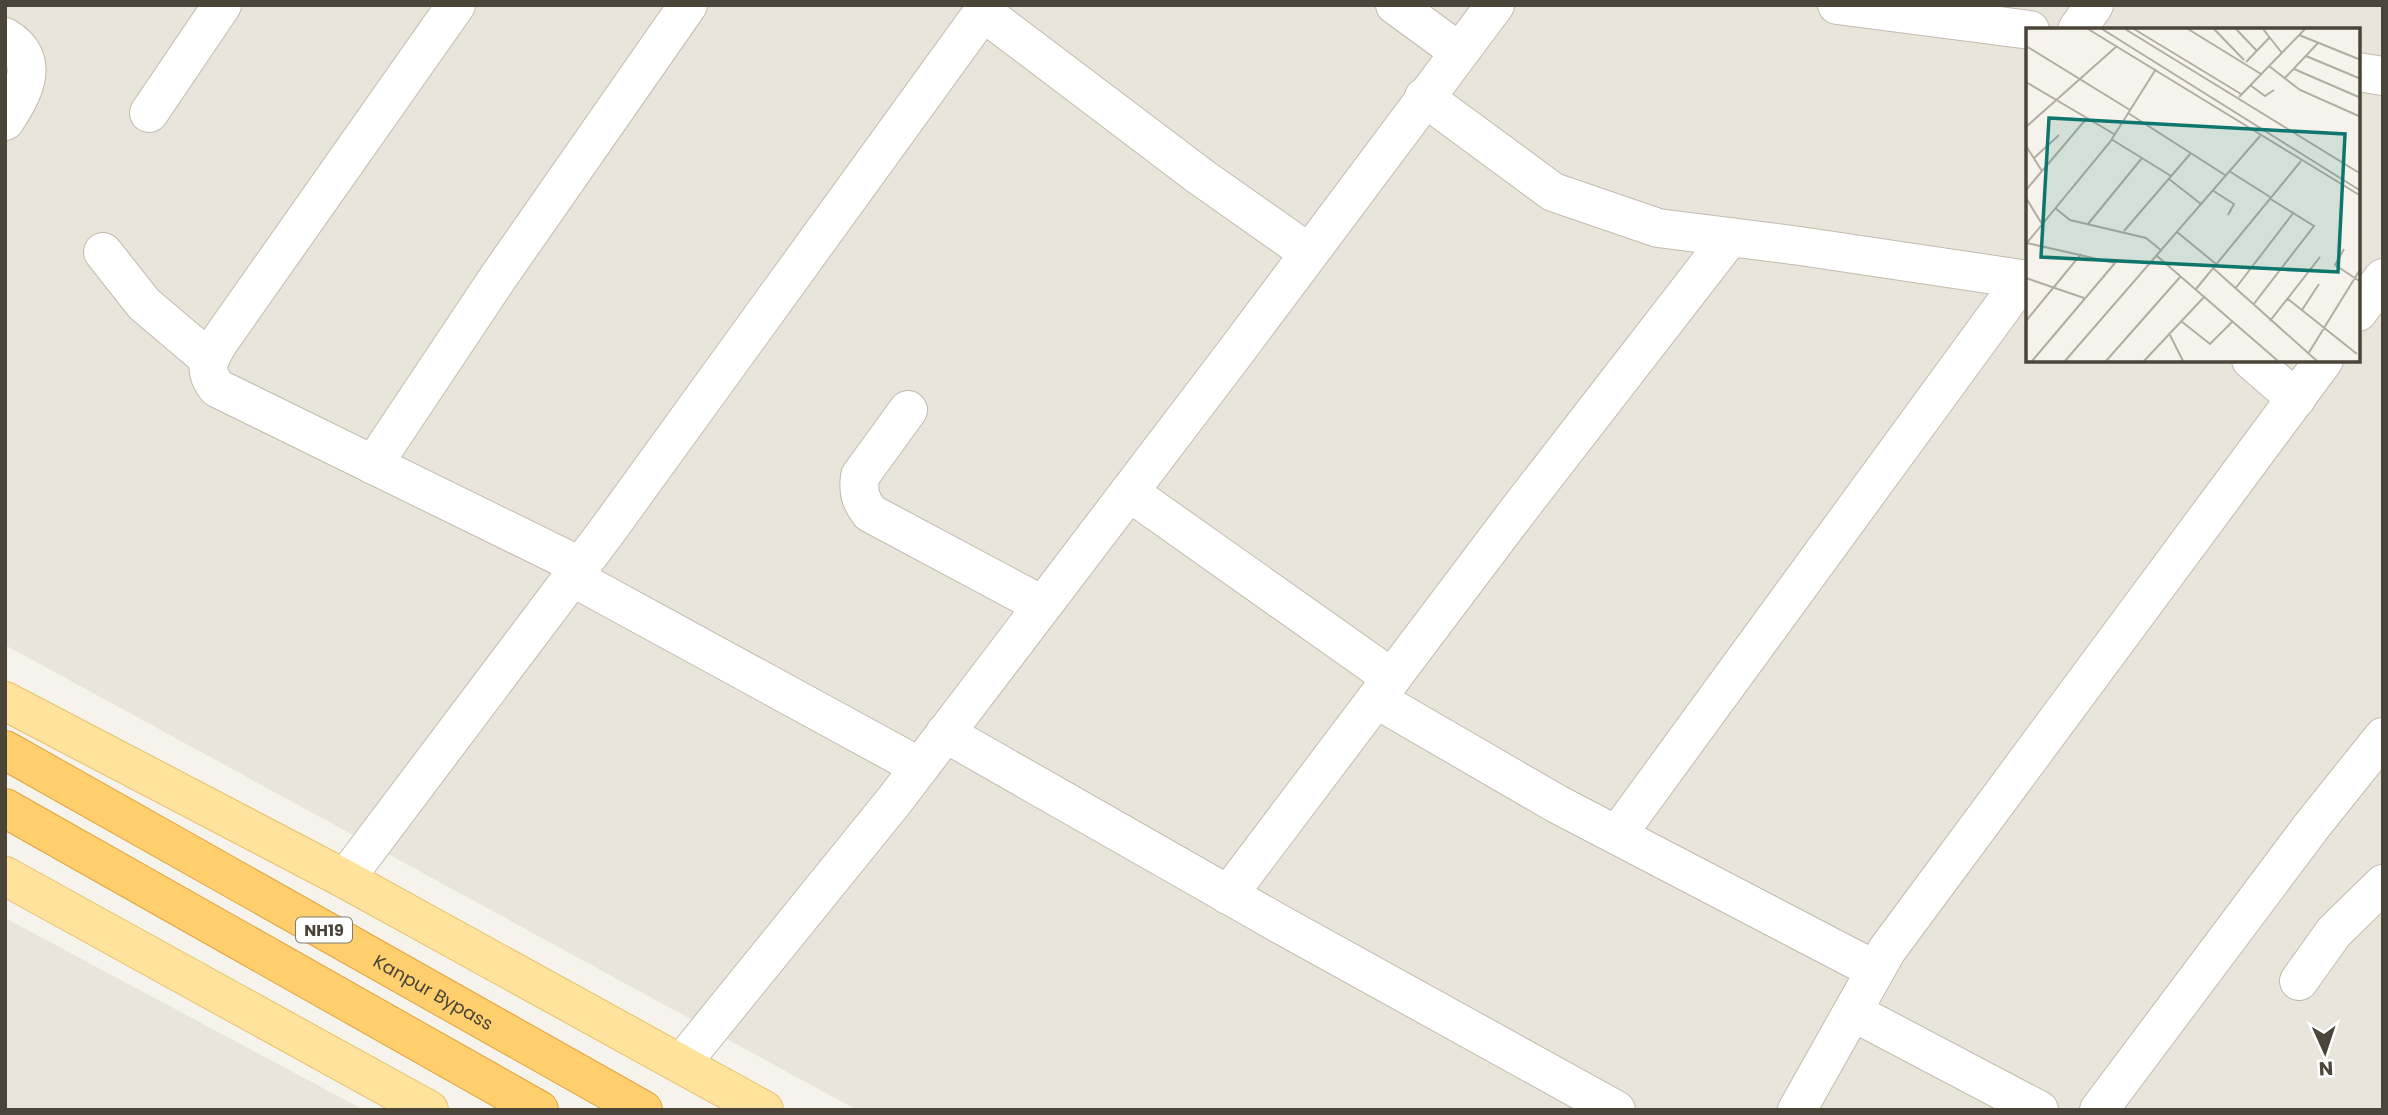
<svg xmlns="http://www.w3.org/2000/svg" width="2388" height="1115" viewBox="0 0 2388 1115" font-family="Poppins,sans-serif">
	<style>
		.residential { fill: #eae5da; fill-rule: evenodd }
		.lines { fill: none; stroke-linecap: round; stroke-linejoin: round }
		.minor-casing { stroke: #c2bbae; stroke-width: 40 }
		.major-casing { stroke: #e6c16a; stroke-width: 40 }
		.highway-casing { stroke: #e0a43c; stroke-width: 40 }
		.minor { stroke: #fff; stroke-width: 38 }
		.major { stroke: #ffe39c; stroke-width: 38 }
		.highway { stroke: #ffcf6e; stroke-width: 38 }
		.labels { text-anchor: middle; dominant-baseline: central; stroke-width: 5; stroke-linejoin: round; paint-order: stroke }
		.shield { fill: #fff; stroke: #817c74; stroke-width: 2 }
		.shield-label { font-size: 16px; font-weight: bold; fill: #4b4439 }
		.street-label { font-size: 18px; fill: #4b4439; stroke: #fff }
		.inset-road { fill: none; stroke: #b2ada4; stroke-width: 2 }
		.view { fill: #0f766e; fill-opacity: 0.15; stroke: #0f766e; stroke-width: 3.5 }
		.inset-edge { fill: none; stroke: #4b4439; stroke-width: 3.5 }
	</style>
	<rect width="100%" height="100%" fill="#f6f3ec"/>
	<g class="residential">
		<path d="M5,5H2383V1110H857L5,645ZM2028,30H2358V360H2028Z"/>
		<polygon points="5,918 364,1110 5,1110"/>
	</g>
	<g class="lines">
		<g class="minor-casing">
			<g id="minor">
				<path d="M456,5L219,342C208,360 203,370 217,388L580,566"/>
				<polyline points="1395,5 1458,51"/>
				<polyline points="1837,5 2030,30"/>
				<polyline points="983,12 1201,177 1309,253"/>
				<polyline points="2077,30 2094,5"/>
				<path d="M5,37C42,59 24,93 5,121"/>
				<polyline points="2358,72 2383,76"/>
				<polyline points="1424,97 1553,192 1658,228 1800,246 2028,280"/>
				<polyline points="149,113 222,5"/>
				<polyline points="103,252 144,304 209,359"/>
				<polyline points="2358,312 2383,278"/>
				<polyline points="2251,360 2296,399"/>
				<path d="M908,410L860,476C858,492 860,500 870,513L1042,605"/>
				<polyline points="373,465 497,279 688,5"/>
				<polyline points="1129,492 1392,678"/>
				<polyline points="572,577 920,767"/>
				<polyline points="1376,699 1557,804 1875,970"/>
				<polyline points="945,733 1278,923 1616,1110"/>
				<polyline points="1617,835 2023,279"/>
				<polyline points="345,879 607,531 988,5"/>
				<polyline points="1228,895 1517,512 1730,237"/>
				<polyline points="2299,981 2334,932 2383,884"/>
				<polyline points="1853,1012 2039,1110"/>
				<polyline points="681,1064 894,801 1234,354 1495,5"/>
				<polyline points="1797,1110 1887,950 2324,360"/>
				<polyline points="2099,1110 2311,827 2383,737"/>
			</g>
		</g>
		<g class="major-casing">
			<g id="major">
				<polyline points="5,701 345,879 764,1110"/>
				<polyline points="5,876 429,1110"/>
			</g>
		</g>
		<g class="highway-casing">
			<g id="highway">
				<path id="s1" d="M5,750L643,1110"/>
				<polyline points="5,808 539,1110"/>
			</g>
		</g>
		<use href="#minor" class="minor"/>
		<use href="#major" class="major"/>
		<use href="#highway" class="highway"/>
	</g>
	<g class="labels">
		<rect class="shield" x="296" y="917.5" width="56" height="25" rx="5"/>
		<g class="shield-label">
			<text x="324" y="930">NH19</text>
		</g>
		<g class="street-label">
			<text stroke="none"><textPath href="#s1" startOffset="492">Kanpur Bypass</textPath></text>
		</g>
	</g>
	<g transform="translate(2026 28)">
		<rect width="334" height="334" fill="#f6f3ec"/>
		<path class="inset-road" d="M62,1L335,168M76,1L335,163M99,1L335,146M108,1L215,66M162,1L235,46M188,1L218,32M210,1L231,23M237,1L256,25M273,7L335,32M0,18L104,82M280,28L335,51M220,34L244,9M243,38L274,62L335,89M268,41L335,70M258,51L292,15M0,54L88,106M224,57L239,68L248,62M213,69L279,1M102,85L199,147M0,99L91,18M85,111L145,148M0,118L16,143M8,130L33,107M203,143L244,169M143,151L175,176M0,162L61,90M186,162L208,176L202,187M0,170L16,196M29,180L44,192L120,210L136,223M62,196L116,130M98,203L165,125M151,204L190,236M1,215L89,235L6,333M0,216L84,114L130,41M318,221L309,237L335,254M131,228L252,333M187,240L291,333M0,250L58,270M170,261L275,133M209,261L268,184M262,271L331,326M227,277L288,198L243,170M276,282L293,256M0,293L55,226M155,293L184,316L207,293M244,293L294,229M143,305L157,333M282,326L335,240M39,333L234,108M80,333L155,248M118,333L179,268"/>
		<path class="view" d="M23,90L319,106L312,244L15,229Z"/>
		<rect width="334" height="334" class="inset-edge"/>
	</g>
	<rect width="2388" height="1115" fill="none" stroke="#4b4439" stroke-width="14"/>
	<g transform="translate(2325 1052) rotate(177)" stroke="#ffffff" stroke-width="5" paint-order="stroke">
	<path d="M0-5L12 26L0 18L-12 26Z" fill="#4b4439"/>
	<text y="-10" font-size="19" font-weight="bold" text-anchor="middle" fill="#4b4439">N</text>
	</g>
</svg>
